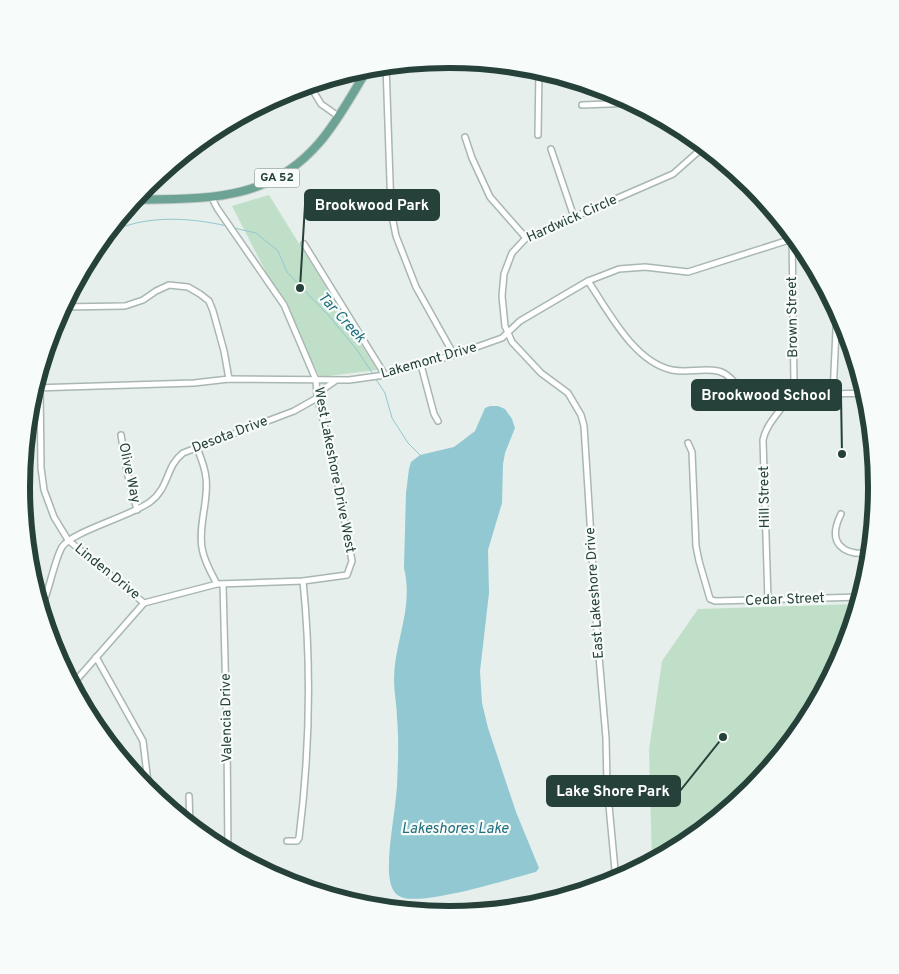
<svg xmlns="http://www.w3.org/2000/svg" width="899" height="974" viewBox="0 0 899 974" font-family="Overpass,sans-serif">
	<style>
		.green { fill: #c0dfc8 }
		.water { fill: #91c8d1 }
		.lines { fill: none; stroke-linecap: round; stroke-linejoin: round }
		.stream { stroke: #91c8d1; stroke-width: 1 }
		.street-casing { stroke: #a8b7b2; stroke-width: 8 }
		.primary-casing { stroke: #c2cac8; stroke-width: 10 }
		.street { stroke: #fff; stroke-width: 5 }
		.primary { stroke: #6ca394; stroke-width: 8 }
		.labels { text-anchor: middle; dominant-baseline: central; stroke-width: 4.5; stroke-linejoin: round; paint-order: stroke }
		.shield { fill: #f7fbf9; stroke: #647973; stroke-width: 1 }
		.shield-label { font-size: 12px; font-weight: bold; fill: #254139 }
		.street-label { font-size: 14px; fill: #254139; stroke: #f7fbf9 }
		.water-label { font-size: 15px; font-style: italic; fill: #206e7c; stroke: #f7fbf9 }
		.rim { fill: none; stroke: #254139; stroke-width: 6 }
		.leader { fill: none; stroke: #254139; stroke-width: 2 }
		.callout-dot { fill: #254139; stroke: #f7fbf9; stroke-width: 2 }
		.callout { fill: #254139; stroke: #254139; stroke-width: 2 }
		.callout-label { font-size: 15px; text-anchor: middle; font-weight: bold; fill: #fff }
	</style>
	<rect width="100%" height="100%" fill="#e6efeb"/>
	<g class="green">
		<polygon points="269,195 377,370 320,377 232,206"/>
		<polygon points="859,604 845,651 805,725 752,790 687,843 652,862 649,750 662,661 698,609"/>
	</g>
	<path class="water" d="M490,406H498L505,409L512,419L515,428L505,453L503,464L502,503L488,550L489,593L480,671L482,703L488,728L516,812L539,868L536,872C512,878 418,908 399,896C391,891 390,882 389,873C388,844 395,815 397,786C398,764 399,740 397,718C397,706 394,693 394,680C394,641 414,609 404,568L406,493L409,469L411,462L420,455L454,447L475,431L485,408Z"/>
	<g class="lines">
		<g class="stream">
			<polyline points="234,228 256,233 278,251 287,272 330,317 357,350 373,374"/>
			<path d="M104,236C139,214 188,217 227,226"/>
			<polyline points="375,378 385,393 392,418 408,443 420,455"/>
		</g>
		<g class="street-casing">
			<g id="street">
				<polyline points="386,65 391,211 396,236 416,287 454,355"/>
				<polyline points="309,84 321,104 338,116"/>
				<polyline points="582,105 635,103"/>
				<polyline points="538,135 539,69"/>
				<polyline points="465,137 472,158 490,197 526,238"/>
				<polyline points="551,149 574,217"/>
				<polyline points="304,244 385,375"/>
				<path d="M588,281C609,312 634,362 672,370C687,373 703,368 718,371C735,375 741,397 756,402C772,407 814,396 832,394C843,393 855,394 866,393"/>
				<polyline points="62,307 125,306 143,300 156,291 169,285 188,287 200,294 209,301 213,311 224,351 229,379"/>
				<polyline points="421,365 434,414 438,421"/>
				<polyline points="40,387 41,468 44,490 54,517 68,540 144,603 217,584 303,581 347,575 352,561 335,467 317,396 316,380 284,305 217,208 212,198"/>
				<polyline points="34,388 194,383 229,379 349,380 385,375 454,355 502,338 520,321 588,281 619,269 645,267 688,272 792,239 797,239"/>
				<polyline points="833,394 837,309"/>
				<polyline points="121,435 127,472 137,510"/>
				<polyline points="688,443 692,452 696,546 699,561 710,599 715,601 861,597"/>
				<path d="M197,448C201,458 205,467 206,478C209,501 198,524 202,548C204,561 211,573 217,584"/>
				<path d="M841,514C827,542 841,556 871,553"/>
				<polyline points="223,584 227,738 228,852"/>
				<path d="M768,600L763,440C767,419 789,406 794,384L792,233"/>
				<path d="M40,606L44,601C50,586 55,559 62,547C71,532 131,516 150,502C170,487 165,467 183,453L294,411L317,398L325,388L335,381"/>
				<polyline points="96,657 143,741 149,791"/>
				<polyline points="60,662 75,681"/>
				<polyline points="72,685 144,603"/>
				<polyline points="189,796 190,825"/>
				<path d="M287,841H297L299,838C310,750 312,669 303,581"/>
				<polyline points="616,881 607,784 606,738 597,633 584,426 581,415 568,393 541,373 512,342 505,326 502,296 504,274 512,253 526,238 673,174 699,151 702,142"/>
			</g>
		</g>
		<g class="primary-casing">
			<path id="primary" d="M133,200C206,198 267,203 319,143C339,120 353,92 369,67"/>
		</g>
		<use href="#street" class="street"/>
		<use href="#primary" class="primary"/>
	</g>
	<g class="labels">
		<rect class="shield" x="254.5" y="168.5" width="45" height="19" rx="4"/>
		<g class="shield-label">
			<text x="277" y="178">GA 52</text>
		</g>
		<g class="street-label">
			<text transform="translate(572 219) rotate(-24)">Hardwick Circle</text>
			<text transform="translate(793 317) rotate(-91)">Brown Street</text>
			<text transform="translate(429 361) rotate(-16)">Lakemont Drive</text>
			<text transform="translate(230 435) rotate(-21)">Desota Drive</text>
			<text transform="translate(334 470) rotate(79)">West Lakeshore Drive West</text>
			<text transform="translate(129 473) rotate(78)">Olive Way</text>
			<text transform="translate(765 497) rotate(-91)">Hill Street</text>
			<text transform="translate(107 572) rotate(39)">Linden Drive</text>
			<text transform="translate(595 593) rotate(-94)">East Lakeshore Drive</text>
			<text transform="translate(785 600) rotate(-2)">Cedar Street</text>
			<text transform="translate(227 718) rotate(-91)">Valencia Drive</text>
		</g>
		<g class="water-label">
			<text transform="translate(341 318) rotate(48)">Tar Creek</text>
			<text x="455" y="829">Lakeshores Lake</text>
		</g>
	</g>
	<path d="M0 0H899V974H0ZM30 487a419 419 0 1 1 838 0a419 419 0 1 1-838 0Z" fill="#f7fbf9" fill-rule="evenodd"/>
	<path class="rim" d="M30 487a419 419 0 1 1 838 0a419 419 0 1 1-838 0Z"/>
	<path class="leader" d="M300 288L305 205M842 454L841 395M723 737L680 791"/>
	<g class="callout-dot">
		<circle cx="300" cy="288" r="5"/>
		<circle cx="842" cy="454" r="5"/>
		<circle cx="723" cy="737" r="5"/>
	</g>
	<g class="callout">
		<rect x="305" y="190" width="134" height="30" rx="5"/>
		<rect x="692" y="380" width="149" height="30" rx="5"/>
		<rect x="547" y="776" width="133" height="30" rx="5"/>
	</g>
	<g class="callout-label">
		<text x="372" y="210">Brookwood Park</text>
		<text x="766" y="400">Brookwood School</text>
		<text x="613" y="796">Lake Shore Park</text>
	</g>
</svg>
